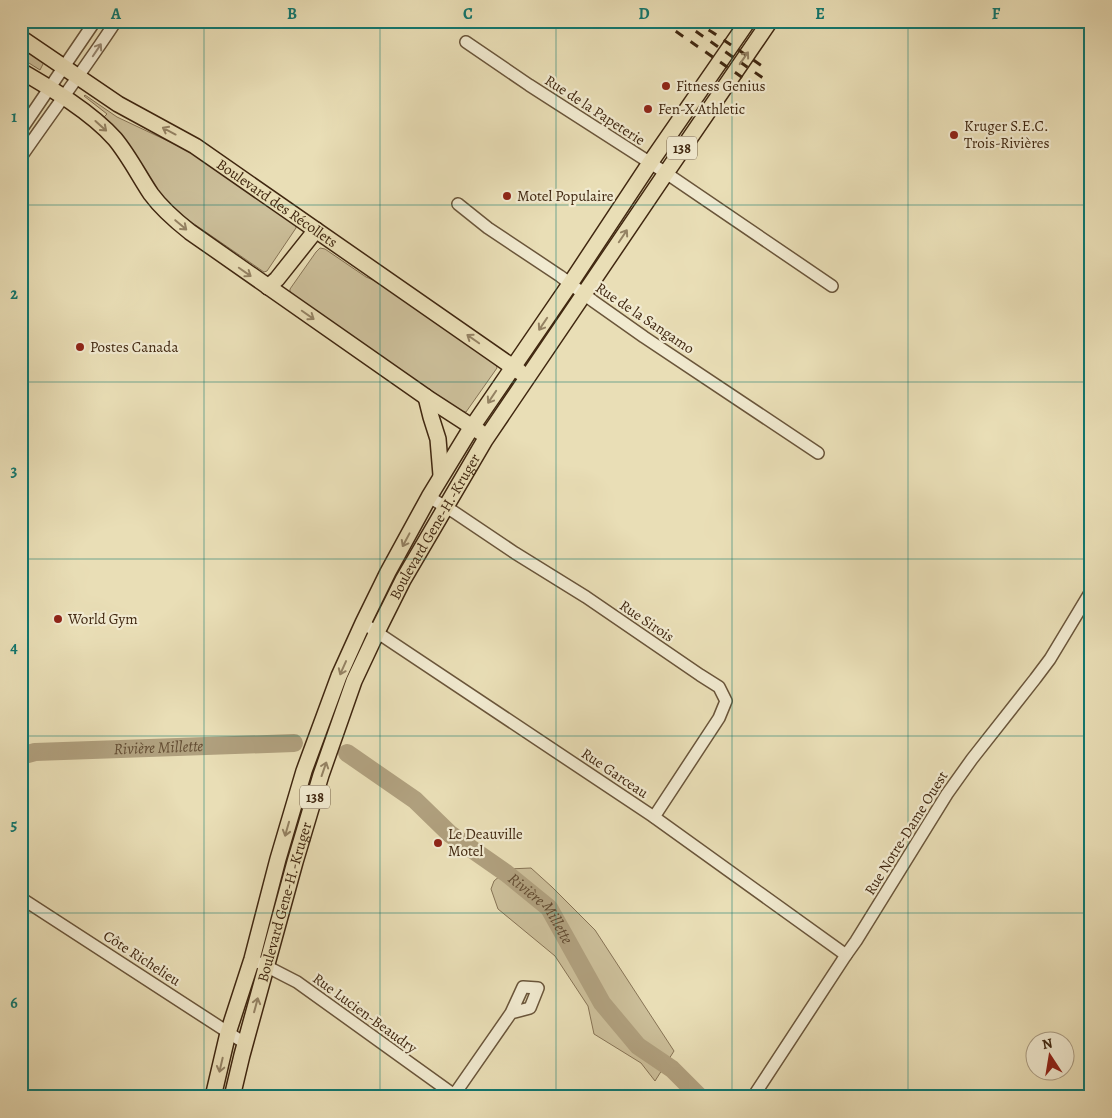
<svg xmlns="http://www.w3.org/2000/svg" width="1112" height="1118" viewBox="0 0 1112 1118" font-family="Alegreya,serif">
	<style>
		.green { fill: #ccbf9a; stroke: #867355 }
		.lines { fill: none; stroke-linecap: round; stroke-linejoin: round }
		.river { stroke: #b0a07e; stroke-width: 18 }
		.minor-casing { stroke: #6a553a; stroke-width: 14 }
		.major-casing { stroke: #402710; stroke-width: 18 }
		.minor { stroke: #f1ead0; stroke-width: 11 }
		.major { stroke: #e9deb6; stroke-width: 15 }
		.rail { stroke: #402710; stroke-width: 3; stroke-dasharray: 9 9; stroke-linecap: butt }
		.oneway { stroke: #988870 }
		.oneway2 { stroke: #948263 }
		.grid { fill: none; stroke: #0f766e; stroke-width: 1; stroke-opacity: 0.55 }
		.poi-dot { fill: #8f2418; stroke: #f1ead0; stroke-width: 2 }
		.labels { text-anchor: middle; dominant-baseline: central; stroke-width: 4.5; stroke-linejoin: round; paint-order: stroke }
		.shield { fill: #f1ead0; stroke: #75624a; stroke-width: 1 }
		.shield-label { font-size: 14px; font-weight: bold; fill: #402710 }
		.poi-label { font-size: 15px; fill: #402710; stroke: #f1ead0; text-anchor: start }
		.street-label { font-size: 15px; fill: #402710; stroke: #f1ead0 }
		.water-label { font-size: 16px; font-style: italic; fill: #624b31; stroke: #f1ead0 }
		.neatline { fill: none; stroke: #0f766e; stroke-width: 2 }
		.grid-label { font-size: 16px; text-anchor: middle; font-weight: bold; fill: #0f766e }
	</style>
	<rect width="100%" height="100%" fill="#e9deb6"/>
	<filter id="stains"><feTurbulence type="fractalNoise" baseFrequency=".004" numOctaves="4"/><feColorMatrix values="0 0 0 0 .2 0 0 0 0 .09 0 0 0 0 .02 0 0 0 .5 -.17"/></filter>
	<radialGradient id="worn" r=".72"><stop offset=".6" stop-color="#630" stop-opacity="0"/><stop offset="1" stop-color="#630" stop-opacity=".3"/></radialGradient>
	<g class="green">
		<polygon points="21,46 44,62 40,70 21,58"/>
		<polygon points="85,95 117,117 187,150 296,224 296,228 267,271 264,272 184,217 164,198 81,100 104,117 107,114 84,96"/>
		<polygon points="320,248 325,249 366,277 385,285 496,364 497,368 466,412 461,412 461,413 290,294 290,289 316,252"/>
		<polygon points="531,868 552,887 595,930 674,1051 655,1081 641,1063 594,1034 588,1006 555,956 498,909 491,889 494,881 508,869"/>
	</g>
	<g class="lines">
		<g class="river">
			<path id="s1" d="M347,753L415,800L450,834L506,873L549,908L602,1003L638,1046L672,1069L700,1097"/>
			<path id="s2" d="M21,756L35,752L294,743"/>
		</g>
		<g class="minor-casing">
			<g id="minor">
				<polyline points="466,42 529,85 666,173 832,286"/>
				<polyline points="21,130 95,21"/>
				<path d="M21,157C52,112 86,67 116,21"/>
				<polyline points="458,204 488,228 560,276 593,301 644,337 818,453"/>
				<polyline points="429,497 454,512 515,553 586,597 700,675 719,687 726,701 719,718 654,817"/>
				<polyline points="363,623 654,817 846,955"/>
				<polyline points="21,898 246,1044"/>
				<polyline points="260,963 297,982 457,1097"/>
				<polyline points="454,1095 511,1013 523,987 538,988 530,1008 511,1013"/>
				<polyline points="753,1097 846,955 856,941 947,794 972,759 1035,679 1050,659 1091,591"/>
			</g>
		</g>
		<g class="major-casing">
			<g id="major">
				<path id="s3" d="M21,38L118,104L195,146L520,372"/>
				<path d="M21,71C52,89 91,112 115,139C129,156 139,176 151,194C162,209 176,221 190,232L426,397L480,432"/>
				<polyline points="268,287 277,279 316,230"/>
				<polyline points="426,397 431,417 438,439 441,475"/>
				<polyline points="213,1097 228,1033 252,959 278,859 304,771 339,676 363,623 388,572 429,497 468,433 570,284 650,163 748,21"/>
				<path id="s4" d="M232,1097L242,1055L295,862L321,775L354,681L377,632L403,580L485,440L666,173L770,21"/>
			</g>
		</g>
		<use href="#minor" class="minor"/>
		<use href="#major" class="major"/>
		<g class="rail">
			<polyline points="661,21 756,87"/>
			<polyline points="681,21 763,78"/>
			<polyline points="693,21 712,32 768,70"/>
		</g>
	</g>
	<defs><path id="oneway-shaft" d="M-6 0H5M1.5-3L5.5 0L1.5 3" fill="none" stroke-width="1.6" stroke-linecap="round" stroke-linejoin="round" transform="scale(1.25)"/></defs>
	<use class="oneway" href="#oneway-shaft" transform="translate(97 50) rotate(-56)"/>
	<g class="oneway2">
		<use href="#oneway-shaft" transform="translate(744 58) rotate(-55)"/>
		<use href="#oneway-shaft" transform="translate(101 126) rotate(42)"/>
		<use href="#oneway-shaft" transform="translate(169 131) rotate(-152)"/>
		<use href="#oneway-shaft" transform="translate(181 225) rotate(40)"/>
		<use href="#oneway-shaft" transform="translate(623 236) rotate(-56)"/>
		<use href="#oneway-shaft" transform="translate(245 272) rotate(35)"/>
		<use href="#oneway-shaft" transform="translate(308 315) rotate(35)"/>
		<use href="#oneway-shaft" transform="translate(543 324) rotate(124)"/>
		<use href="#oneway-shaft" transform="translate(473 339) rotate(-145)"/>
		<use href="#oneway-shaft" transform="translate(492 397) rotate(124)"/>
		<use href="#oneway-shaft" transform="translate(406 540) rotate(118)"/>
		<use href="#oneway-shaft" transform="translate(343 668) rotate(114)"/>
		<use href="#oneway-shaft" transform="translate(324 769) rotate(-71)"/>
		<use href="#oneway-shaft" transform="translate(287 829) rotate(106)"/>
		<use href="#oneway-shaft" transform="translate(256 1005) rotate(-75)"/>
		<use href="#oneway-shaft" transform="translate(221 1065) rotate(103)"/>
	</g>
	<path class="grid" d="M204,21V1097M380,21V1097M556,21V1097M732,21V1097M908,21V1097M21,205H1091M21,382H1091M21,559H1091M21,736H1091M21,913H1091"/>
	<g class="poi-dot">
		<circle cx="666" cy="86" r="5"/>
		<circle cx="648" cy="109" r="5"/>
		<circle cx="954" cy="135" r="5"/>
		<circle cx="507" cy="196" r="5"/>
		<circle cx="80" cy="347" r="5"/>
		<circle cx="58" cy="619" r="5"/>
		<circle cx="438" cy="843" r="5"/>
	</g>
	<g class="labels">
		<g class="shield">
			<rect x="667" y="136.5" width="30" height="23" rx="4"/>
			<rect x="300" y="785.5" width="30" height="23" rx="4"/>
		</g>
		<g class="shield-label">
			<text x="682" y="148">138</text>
			<text x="315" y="797">138</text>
		</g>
		<g class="poi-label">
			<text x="676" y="86">Fitness Genius</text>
			<text x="658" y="109">Fen-X Athletic</text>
			<text x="964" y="126">Kruger S.E.C.<tspan x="964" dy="17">Trois-Rivières</tspan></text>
			<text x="517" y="196">Motel Populaire</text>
			<text x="90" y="347">Postes Canada</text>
			<text x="68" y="619">World Gym</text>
			<text x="448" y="834">Le Deauville<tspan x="448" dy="17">Motel</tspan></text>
		</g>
		<g class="street-label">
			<text transform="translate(595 110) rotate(33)">Rue de la Papeterie</text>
			<text stroke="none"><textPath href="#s3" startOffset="305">Boulevard des Récollets</textPath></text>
			<text transform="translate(645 318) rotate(34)">Rue de la Sangamo</text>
			<text stroke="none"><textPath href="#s4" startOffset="608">Boulevard Gene-H.-Kruger</textPath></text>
			<text transform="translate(647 621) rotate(34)">Rue Sirois</text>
			<text transform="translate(615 773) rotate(34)">Rue Garceau</text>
			<text transform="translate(906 833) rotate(-58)">Rue Notre-Dame Ouest</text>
			<text stroke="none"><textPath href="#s4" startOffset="202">Boulevard Gene-H.-Kruger</textPath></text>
			<text transform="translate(142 958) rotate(33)">Côte Richelieu</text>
			<text transform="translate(365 1013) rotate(36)">Rue Lucien-Beaudry</text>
		</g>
		<g class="water-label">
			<text stroke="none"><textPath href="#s2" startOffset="138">Rivière Millette</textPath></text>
			<text stroke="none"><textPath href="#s1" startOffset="250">Rivière Millette</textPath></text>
		</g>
	</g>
	<rect width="1112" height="1118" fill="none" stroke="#e9deb6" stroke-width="55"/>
	<g transform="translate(1050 1056) rotate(348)"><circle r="24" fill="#f1ead0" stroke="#aa9c83"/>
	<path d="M0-4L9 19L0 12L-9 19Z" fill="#8f2418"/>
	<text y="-8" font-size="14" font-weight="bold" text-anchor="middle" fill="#402710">N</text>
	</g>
	<rect x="28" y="28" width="1056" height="1062" class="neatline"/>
	<g class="grid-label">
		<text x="116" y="19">A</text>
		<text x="292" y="19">B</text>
		<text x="468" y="19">C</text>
		<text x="644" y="19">D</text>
		<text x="820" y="19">E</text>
		<text x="996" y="19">F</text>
		<text x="14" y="122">1</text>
		<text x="14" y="299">2</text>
		<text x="14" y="476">3</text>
		<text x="14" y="653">4</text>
		<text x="14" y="830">5</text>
		<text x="14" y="1008">6</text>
	</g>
	<rect width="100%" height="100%" filter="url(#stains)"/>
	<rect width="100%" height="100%" fill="url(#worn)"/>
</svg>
